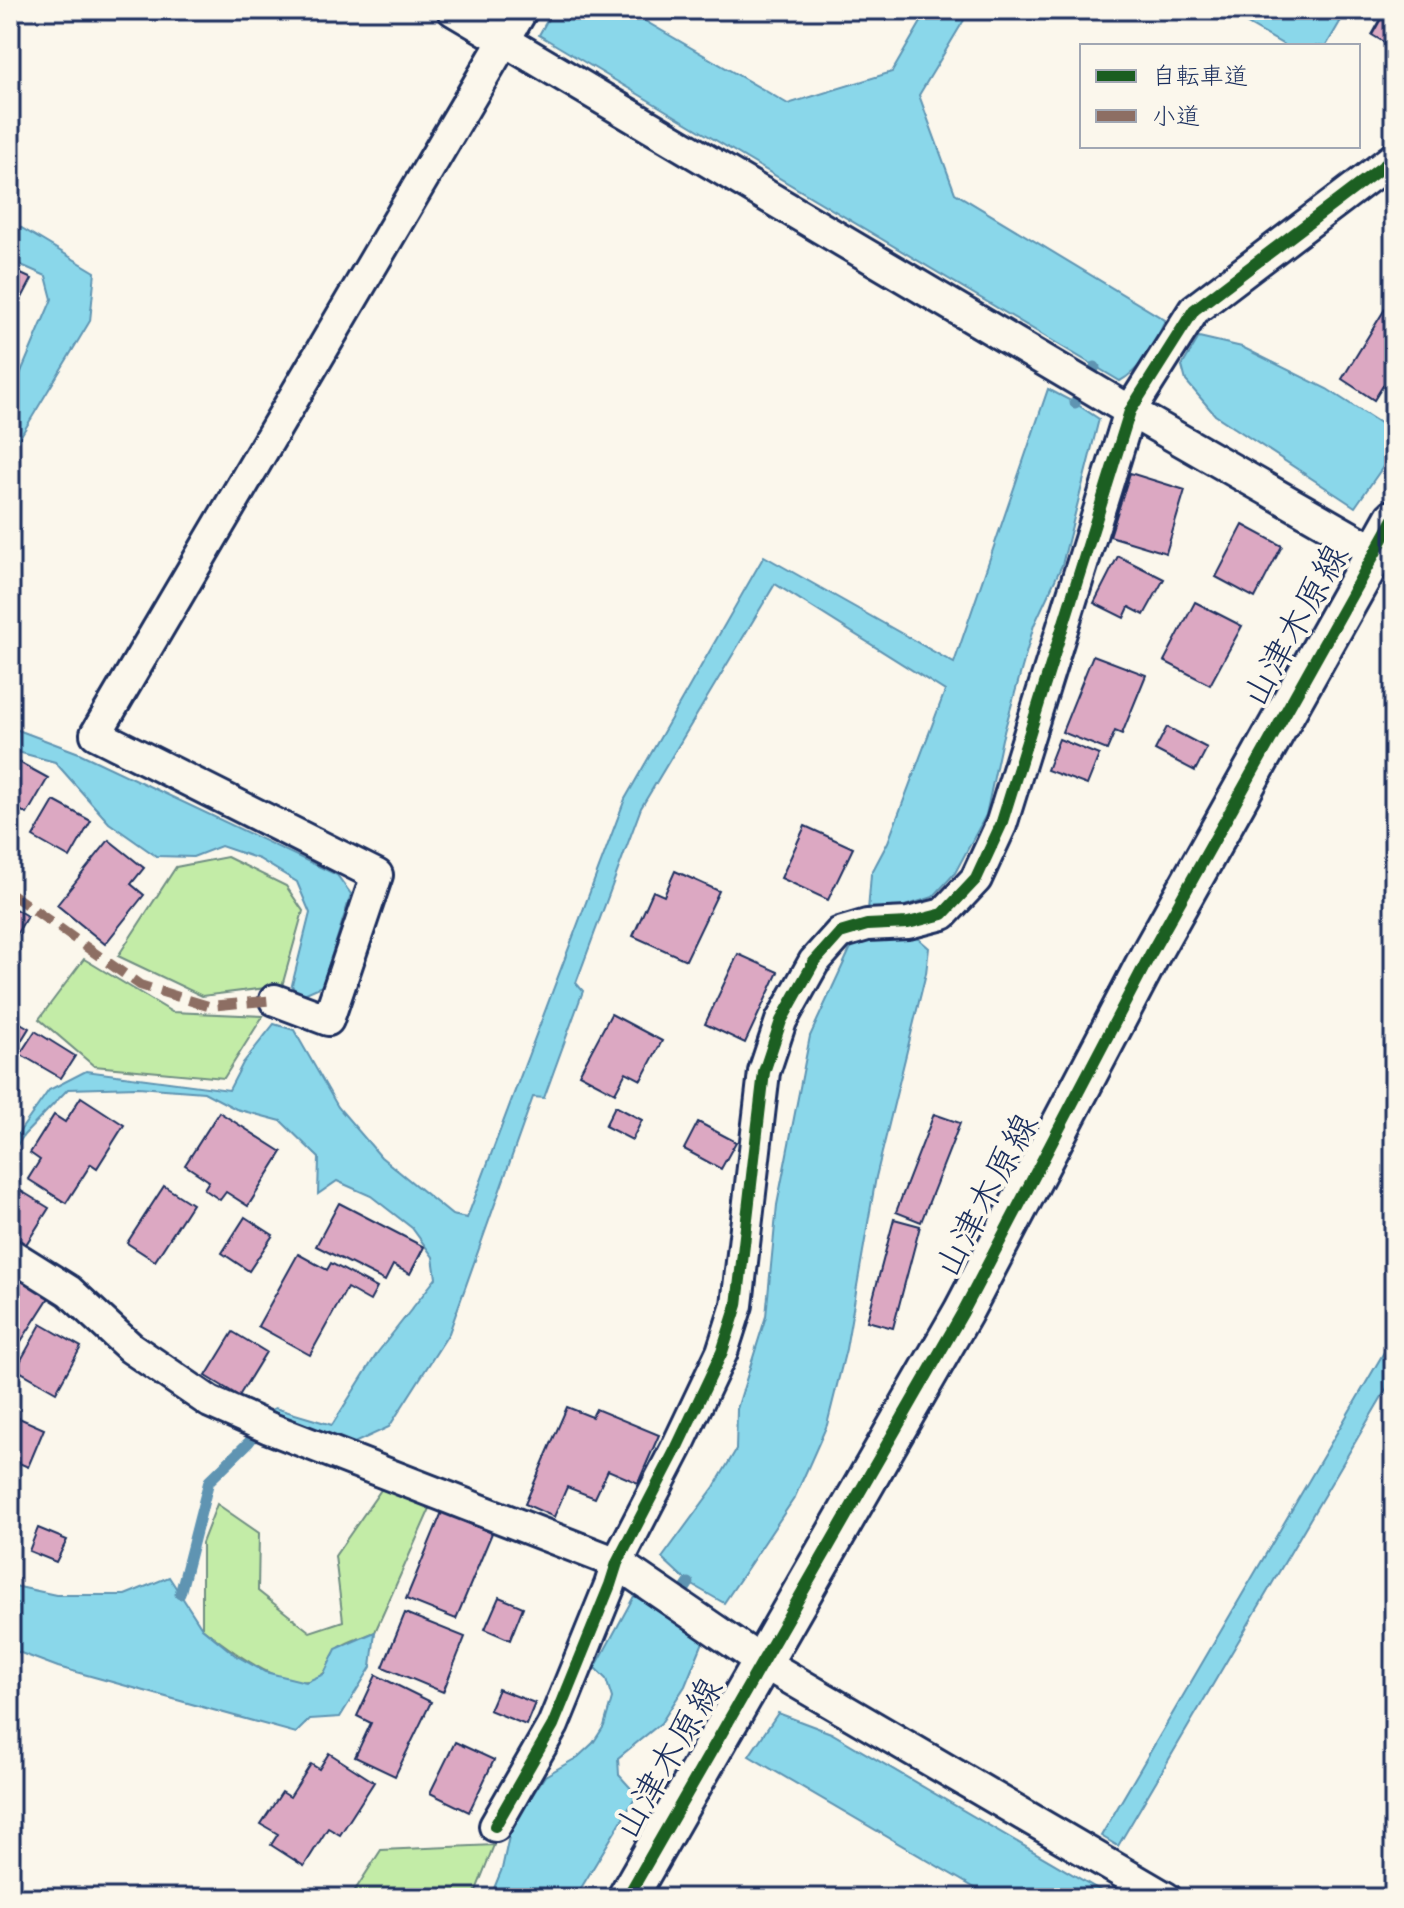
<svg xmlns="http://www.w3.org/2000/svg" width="1404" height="1908" viewBox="0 0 1404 1908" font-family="'Indie Flower','Klee One',sans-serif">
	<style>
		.green { fill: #c3eca7; stroke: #6f8e82; stroke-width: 2 }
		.water { fill: #8ad7ea; stroke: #5e94b2; stroke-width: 2 }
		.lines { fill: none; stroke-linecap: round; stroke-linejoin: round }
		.stream { stroke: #5e94b2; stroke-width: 11 }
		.building { fill: #dca8c2; stroke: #1b2f5e; stroke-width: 2 }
		.minor-casing { stroke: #1b2f5e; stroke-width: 36 }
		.tertiary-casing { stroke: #1b2f5e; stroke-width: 44 }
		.minor { stroke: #fbf7ec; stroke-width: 30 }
		.tertiary { stroke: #fbf7ec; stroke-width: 38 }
		.quiet { stroke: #8d6e63; stroke-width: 10; stroke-dasharray: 20 10; stroke-linecap: butt }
		.cycleway-casing { stroke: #fbf7ec; stroke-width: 17 }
		.cycleway { stroke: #1b5e20; stroke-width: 12 }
		.labels { text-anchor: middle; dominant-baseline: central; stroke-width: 8; stroke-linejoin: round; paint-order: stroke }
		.street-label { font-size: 36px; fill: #1b2f5e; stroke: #fbf7ec }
	</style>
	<rect width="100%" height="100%" fill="#fbf7ec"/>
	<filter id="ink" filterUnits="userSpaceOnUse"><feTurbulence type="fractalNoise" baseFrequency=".0125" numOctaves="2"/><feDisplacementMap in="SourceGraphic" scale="16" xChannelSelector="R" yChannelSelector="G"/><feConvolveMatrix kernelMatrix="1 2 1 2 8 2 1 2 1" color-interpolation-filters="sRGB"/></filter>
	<g filter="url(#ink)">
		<g class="green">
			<polygon points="227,857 286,886 303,911 282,986 202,996 118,956 176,867"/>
			<polygon points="84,959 172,1012 263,1016 224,1078 94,1066 39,1019"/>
			<path d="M385,1484L432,1504L375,1632C364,1637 343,1642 336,1651C330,1657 329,1667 324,1673C295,1703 225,1646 202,1628V1543L217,1504L259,1533L258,1591L310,1632L343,1621L335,1556Z"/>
			<polygon points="494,1845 473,1898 350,1898 381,1850"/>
		</g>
		<g class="water">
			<path d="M553,10H626L788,104L892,72L928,10H970L919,95L955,193L1165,320C1156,343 1142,369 1120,381L539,35Z"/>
			<polygon points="1223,10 1347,10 1326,46 1286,46"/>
			<polygon points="10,221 95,272 90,321 10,454 10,398 52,299 46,276 10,260"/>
			<polygon points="1199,337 1242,347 1327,389 1394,432 1394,451 1355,507 1215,415 1186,381 1182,366"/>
			<polygon points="1048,389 1075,403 1099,419 1062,565 1034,625 1002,739 986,815 955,873 933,897 889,911 868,911 871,874 888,842 945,691 775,584 641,808 576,983 583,991 544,1098 533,1097 449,1333 389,1427 350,1445 264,1413 275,1408 332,1425 378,1352 436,1278 433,1257 412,1228 371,1196 337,1181 318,1194 319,1158 281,1121 236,1109 204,1092 138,1087 68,1089 24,1135 10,1156 10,1145 49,1090 86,1071 229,1090 243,1063 274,1024 294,1030 338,1107 381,1157 452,1215 467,1218 625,799 764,556 954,663"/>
			<polygon points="10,727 79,753 337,875 351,894 322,986 297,997 292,985 310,913 297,882 259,859 221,846 193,857 156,856 109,823 55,762 10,750"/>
			<polygon points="913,934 929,948 926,973 876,1177 846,1349 827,1425 795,1497 724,1603 689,1583 662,1558 714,1487 736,1450 737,1409 766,1316 777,1205 810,1036 853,943"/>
			<polygon points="1394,1335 1394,1376 1118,1846 1101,1836"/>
			<polygon points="169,1577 202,1628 235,1655 265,1672 306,1682 324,1674 336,1649 375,1632 371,1667 340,1717 310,1719 296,1733 58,1667 10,1649 10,1585 56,1595 125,1595"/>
			<polygon points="634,1596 668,1615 703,1642 685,1686 661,1723 618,1758 619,1775 637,1795 575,1898 490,1898 502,1869 511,1827 545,1776 578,1757 593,1743 604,1726 612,1698 606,1679 595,1668"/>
			<polygon points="778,1713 831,1733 1113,1898 992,1898 749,1756"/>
		</g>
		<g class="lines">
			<g class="stream">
				<polyline points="1075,403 1095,367"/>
				<polyline points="180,1594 209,1481 249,1442 260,1427"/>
				<polyline points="677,1601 689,1583"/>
			</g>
		</g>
		<g class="building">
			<polygon points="1386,10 1394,10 1394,48 1372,35"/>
			<polygon points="10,269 32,279 22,298 10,292"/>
			<polygon points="10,302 17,305 10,321"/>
			<polygon points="1385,309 1394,315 1394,368 1374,400 1342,379"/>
			<polygon points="1130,473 1185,490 1166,553 1110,536"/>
			<polygon points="1243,525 1282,546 1255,598 1216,577"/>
			<polygon points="1118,556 1164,579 1144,615 1129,607 1124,618 1094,603"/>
			<polygon points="1195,602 1242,626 1210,685 1164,661"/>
			<polygon points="1093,655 1146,675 1122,734 1115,731 1107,750 1062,732"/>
			<polygon points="1167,727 1207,748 1195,771 1155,750"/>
			<polygon points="1059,739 1099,755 1087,785 1047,770"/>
			<polygon points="17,761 48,778 27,814 10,805 10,774"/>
			<polygon points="54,801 91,821 70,858 33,837"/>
			<polygon points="805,826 853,848 828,900 781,878"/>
			<polygon points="109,840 144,868 131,884 144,895 105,944 57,905"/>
			<polygon points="675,871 719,891 686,960 633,936 653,891 664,896"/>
			<polygon points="10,906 27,916 10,946"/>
			<polygon points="738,954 778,972 745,1043 705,1024"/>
			<polygon points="611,1014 662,1041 641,1080 626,1072 615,1093 579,1074"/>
			<polygon points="10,1017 29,1028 10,1059"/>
			<polygon points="35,1031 75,1056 61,1078 20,1054"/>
			<polygon points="81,1097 124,1125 97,1168 91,1164 66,1203 28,1179 40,1160 30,1153 54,1115 65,1122"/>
			<polygon points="615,1106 642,1120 632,1140 605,1126"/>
			<polygon points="219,1112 282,1152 248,1206 226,1192 220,1200 204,1189 209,1181 185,1165"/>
			<polygon points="934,1114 960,1123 921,1222 896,1212"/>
			<polygon points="698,1122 736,1142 721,1169 684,1149"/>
			<polygon points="13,1186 49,1208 25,1246 10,1236 10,1190"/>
			<polygon points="164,1186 192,1204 155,1261 127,1243"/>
			<polygon points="339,1203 424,1247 410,1274 393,1265 385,1281 316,1246"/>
			<polygon points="245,1217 273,1235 249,1271 222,1253"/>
			<polygon points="894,1219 920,1226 893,1328 867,1321"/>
			<polygon points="298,1254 327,1270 331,1263 377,1288 370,1301 347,1288 310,1355 258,1326"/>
			<polygon points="10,1271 50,1296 18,1346 10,1341"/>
			<polygon points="41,1324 81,1347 56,1392 16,1369"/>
			<polygon points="233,1332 266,1352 239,1396 206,1376"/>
			<polygon points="567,1407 592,1417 596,1409 659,1435 638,1483 608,1470 595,1498 567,1487 554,1517 525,1504"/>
			<polygon points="10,1414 44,1429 28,1467 10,1459"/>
			<polygon points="442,1512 492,1533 456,1619 406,1599"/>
			<polygon points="38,1528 67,1540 56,1562 29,1551"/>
			<polygon points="499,1597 523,1607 510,1640 485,1629"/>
			<polygon points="405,1613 465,1637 443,1692 383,1667"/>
			<polygon points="376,1675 431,1702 395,1776 355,1757 371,1723 357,1716"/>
			<polygon points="498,1689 535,1703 526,1725 489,1710"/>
			<polygon points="455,1742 494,1760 469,1812 430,1793"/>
			<polygon points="329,1753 374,1782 340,1835 328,1828 304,1866 271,1845 278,1834 261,1824 282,1792 290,1797 311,1764 319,1769"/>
		</g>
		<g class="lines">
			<g class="minor-casing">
				<g id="minor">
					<polyline points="453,10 1130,411 1394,562"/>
					<polyline points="275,1000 328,1020 377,875 96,734 522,10"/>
					<polyline points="10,1254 69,1291 131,1348 210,1402 269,1428 617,1563 762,1662 1166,1898"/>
					<polyline points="495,1826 553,1725 610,1585 617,1563 676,1449 722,1352 737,1305 764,1072 781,1021 814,962 840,933 867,925 908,923 943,914 976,879 1001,825 1130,411 1194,310 1394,158"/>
				</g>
			</g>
			<g class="tertiary-casing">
				<polyline id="tertiary" points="627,1898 963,1312 1150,955 1394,519"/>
			</g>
			<use href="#minor" class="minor"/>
			<use href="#tertiary" class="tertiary"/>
			<polyline class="quiet" points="10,893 140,985 208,1006 275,1000"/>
			<g class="cycleway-casing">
				<g id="cycleway">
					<polyline points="495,1826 553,1725 610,1585 617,1563 676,1449 722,1352 737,1305 764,1072 781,1021 814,962 840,933 867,925 908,923 943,914 976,879 1001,825 1130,411 1194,310 1394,158"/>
					<polyline points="627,1898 963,1312 1150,955 1394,519"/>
				</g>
			</g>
			<use href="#cycleway" class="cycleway"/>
		</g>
	</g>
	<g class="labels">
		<g class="street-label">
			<text transform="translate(1298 627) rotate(-61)">山津木原線</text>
			<text transform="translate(989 1197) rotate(-62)">山津木原線</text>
			<text transform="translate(671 1760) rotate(-60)">山津木原線</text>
		</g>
	</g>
	<rect width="1404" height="1908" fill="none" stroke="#fbf7ec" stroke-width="40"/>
	<rect x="20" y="20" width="1364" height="1868" fill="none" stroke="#1b2f5e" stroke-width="3" filter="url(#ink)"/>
	<rect x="1080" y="44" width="280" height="104" fill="#fbf7ec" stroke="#a1a7b3" stroke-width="2"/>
	<rect x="1096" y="70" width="40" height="12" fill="#1b5e20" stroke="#a1a7b3" stroke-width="2"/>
	<text x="1152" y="84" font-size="24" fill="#1b2f5e">自転車道</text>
	<rect x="1096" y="110" width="40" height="12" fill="#8d6e63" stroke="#a1a7b3" stroke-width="2"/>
	<text x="1152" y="124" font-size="24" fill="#1b2f5e">小道</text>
</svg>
